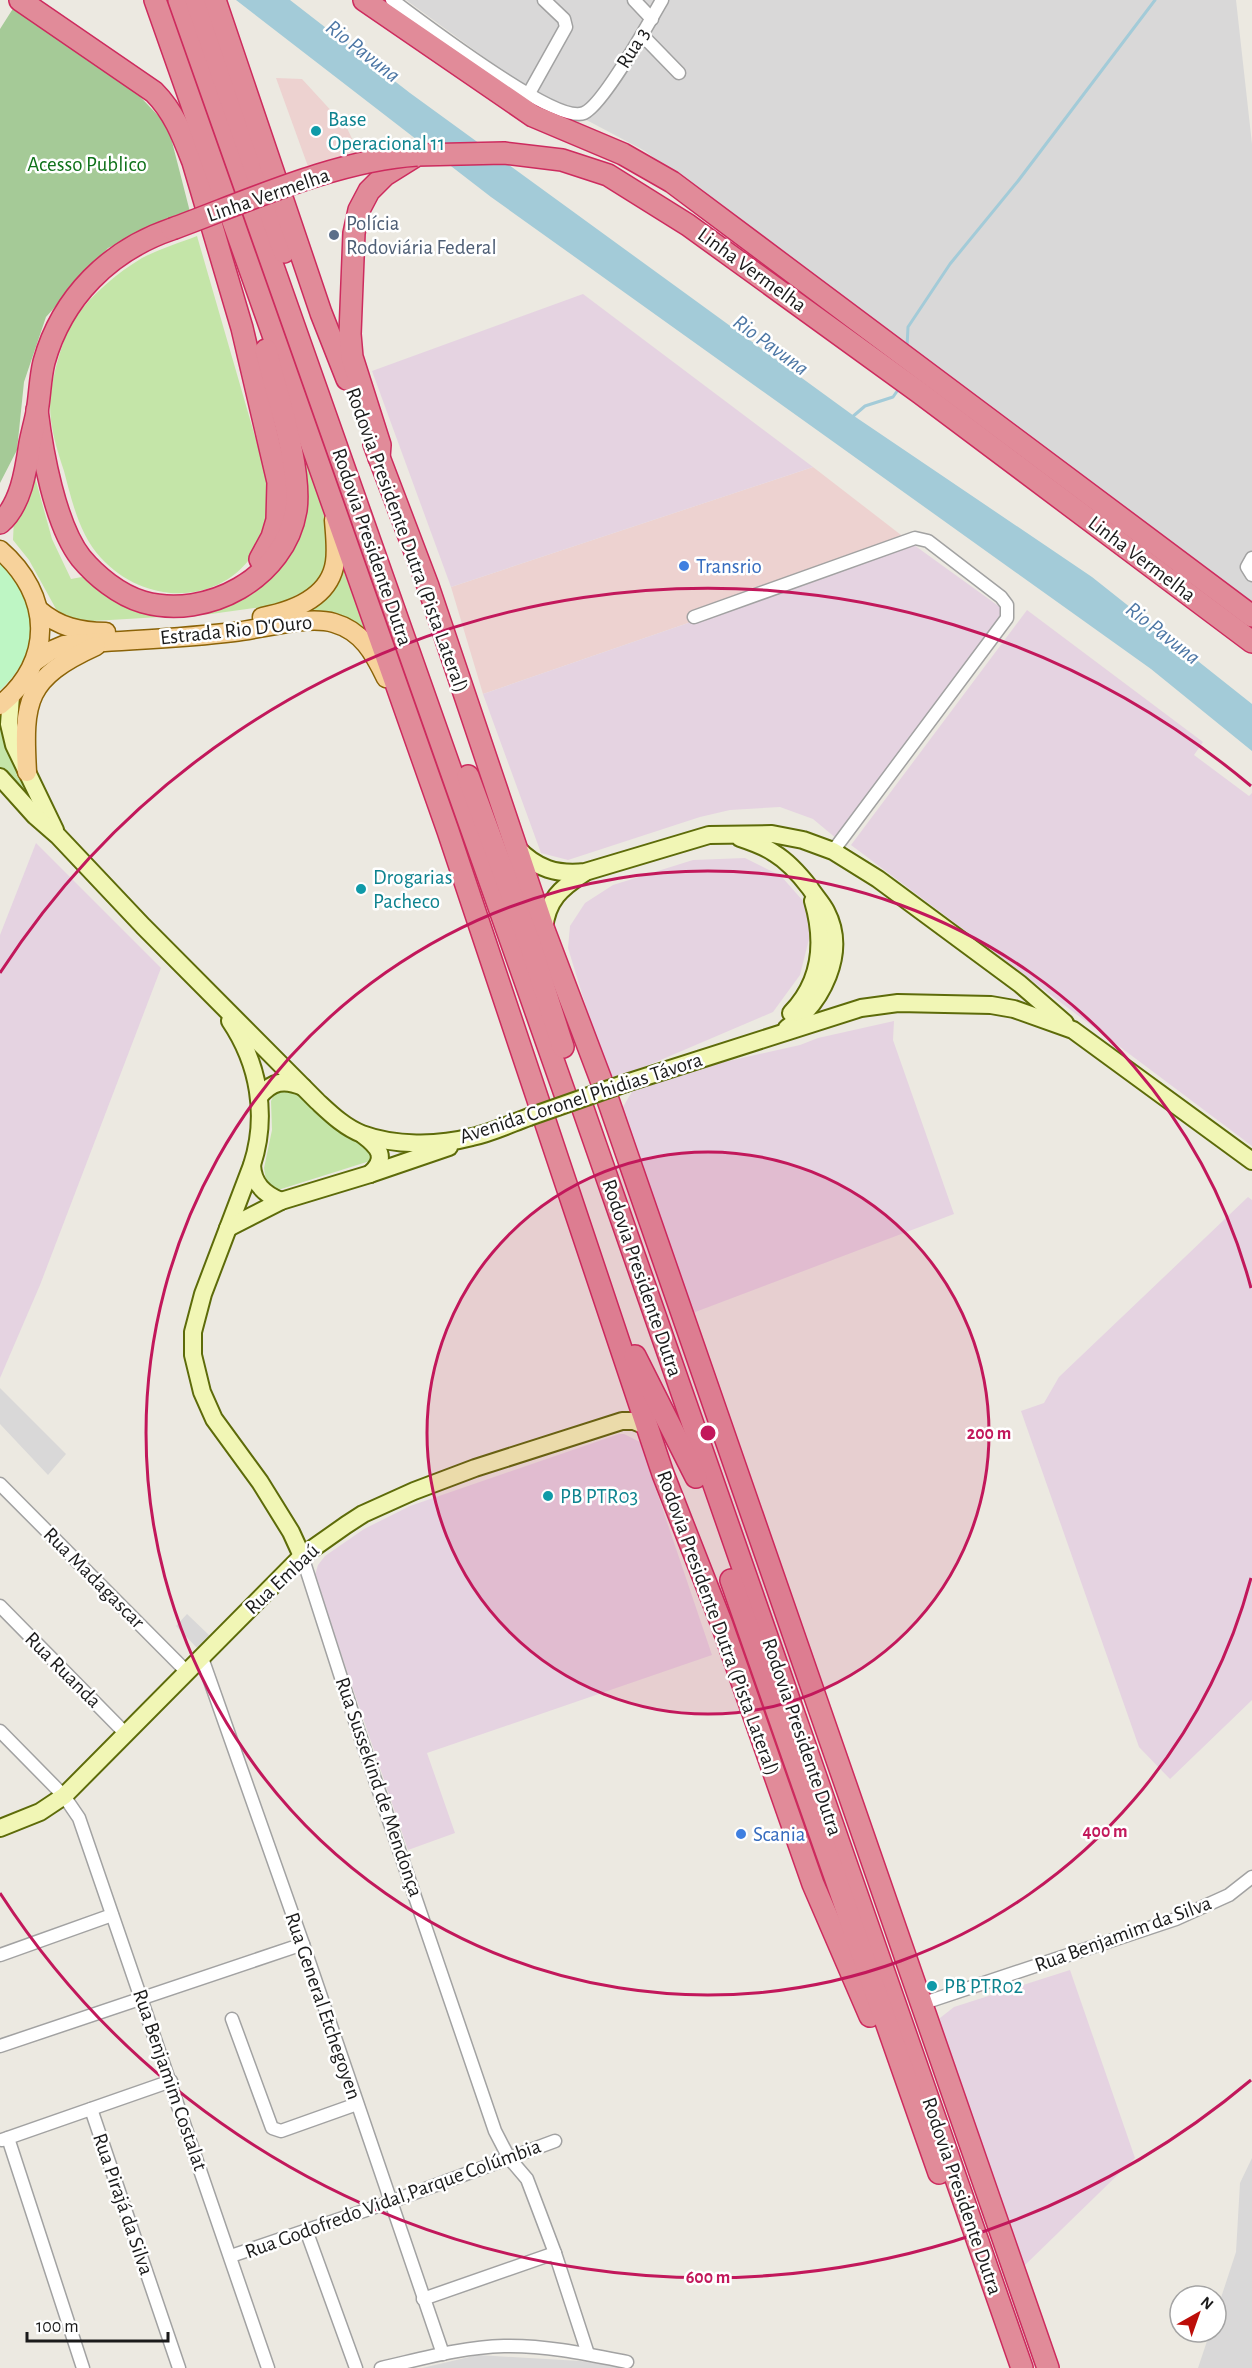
<svg xmlns="http://www.w3.org/2000/svg" width="1252" height="2368" viewBox="0 0 1252 2368" font-family="'Alegreya Sans',sans-serif">
	<style>
		.residential { fill: #d9d8d8 }
		.commercial { fill: #edd2d0 }
		.industrial { fill: #e5d3e1 }
		.grass { fill: #c4e5a8 }
		.forest { fill: #a5ca97 }
		.park { fill: #bef6c4 }
		.water { fill: #a3cbd8 }
		.lines { fill: none; stroke-linecap: round; stroke-linejoin: round }
		.stream { stroke: #a3cbd8; stroke-width: 3 }
		.street-casing { stroke: #a2a2a2; stroke-width: 15 }
		.secondary-casing { stroke: #5d6b09; stroke-width: 20 }
		.primary-casing { stroke: #8b6307; stroke-width: 21 }
		.highway-casing { stroke: #cd2b5e; stroke-width: 24 }
		.street { stroke: #fff; stroke-width: 12 }
		.secondary { stroke: #f1f6b5; stroke-width: 16 }
		.primary { stroke: #f7d29b; stroke-width: 18 }
		.highway { stroke: #e18b99; stroke-width: 21 }
		.secondary-bridge-casing { stroke: #5d6b09; stroke-width: 20; stroke-linecap: butt }
		.highway-bridge-casing { stroke: #cd2b5e; stroke-width: 24; stroke-linecap: butt }
		.secondary-bridge { stroke: #f1f6b5; stroke-width: 16 }
		.highway-bridge { stroke: #e18b99; stroke-width: 21 }
		.ring { fill: none; stroke: #c2185b; stroke-width: 3 }
		.culture-dot { fill: #0f9aa8; stroke: #fff; stroke-width: 2 }
		.service-dot { fill: #5c6f8a; stroke: #fff; stroke-width: 2 }
		.shop-dot { fill: #3f7fe0; stroke: #fff; stroke-width: 2 }
		.labels { text-anchor: middle; dominant-baseline: central; stroke-width: 5; stroke-linejoin: round; paint-order: stroke }
		.street-label { font-size: 21px; fill: #1b1b1b; stroke: #fff }
		.culture-label { font-size: 21px; fill: #0d838f; stroke: #fff; text-anchor: start }
		.park-label { font-size: 21px; fill: #10721b; stroke: #fff }
		.service-label { font-size: 21px; fill: #4e5e75; stroke: #fff; text-anchor: start }
		.shop-label { font-size: 21px; fill: #366cbe; stroke: #fff; text-anchor: start }
		.water-label { font-size: 22px; font-style: italic; fill: #4d77a5; stroke: #fff }
		.centre { fill: #c2185b; stroke: #fff; stroke-width: 3 }
		.ring-label { font-size: 18px; text-anchor: middle; font-weight: bold; fill: #c2185b; stroke: #fff; stroke-width: 5; stroke-linejoin: round; paint-order: stroke }
	</style>
	<rect width="100%" height="100%" fill="#ece9e1"/>
	<g class="residential">
		<polygon points="406,0 1236,0 1252,144 1252,610 645,151 526,88"/>
		<polygon points="0,1388 66,1454 48,1475 0,1424"/>
		<polygon points="187,1614 211,1637 199,1650 176,1626"/>
		<polygon points="1252,2158 1252,2368 1198,2368 1210,2332 1216,2332 1216,2313 1236,2252 1240,2183"/>
		<polygon points="478,2355 597,2362 631,2368 422,2368"/>
	</g>
	<g class="commercial">
		<polygon points="276,78 302,79 347,128 361,158 310,172"/>
		<polygon points="813,467 914,545 483,694 451,587"/>
	</g>
	<g class="industrial">
		<polygon points="583,294 813,467 451,587 372,371"/>
		<polygon points="914,545 1004,610 837,839 813,819 780,807 730,810 700,817 568,860 541,853 483,694"/>
		<polygon points="1027,610 1203,742 1194,755 1249,796 1252,793 1252,1146 851,845"/>
		<polygon points="36,843 161,968 40,1285 0,1378 0,935"/>
		<polygon points="745,858 781,876 804,902 809,920 810,935 800,975 773,1012 609,1082 568,948 570,926 585,903 613,885 693,860"/>
		<polygon points="894,1021 893,1040 954,1214 690,1314 620,1112 633,1090 693,1069 800,1045 818,1038"/>
		<polygon points="1248,1197 1252,1200 1252,1700 1170,1779 1139,1747 1021,1411 1044,1403 1059,1377"/>
		<polygon points="619,1434 624,1434 640,1442 712,1655 427,1753 455,1833 408,1850 318,1586 315,1575 318,1565 325,1556 364,1529 410,1506"/>
		<polygon points="1070,1970 1135,2158 1023,2267 941,2038 940,2018 954,2007"/>
	</g>
	<g class="grass">
		<path d="M197,236L265,471C268,487 272,504 268,520C248,602 155,616 101,558C79,534 72,501 64,471C57,450 50,427 50,405C50,383 63,335 75,318C92,294 117,273 142,258C159,249 179,243 197,236Z"/>
		<polygon points="305,446 328,524 331,552 325,570 312,587 277,605 211,614 93,621 68,618 56,609 29,560 13,540 14,518 33,470 52,539 71,579 82,577 95,581 132,605 235,599 272,576 293,548 306,483"/>
		<path d="M343,564L365,629C339,612 331,612 300,613Z"/>
		<polygon points="3,713 37,809 0,767 0,715"/>
		<polygon points="288,1084 374,1148 373,1160 278,1190 266,1180 264,1168 272,1130 271,1101 276,1091"/>
	</g>
	<polygon class="forest" points="14,7 130,86 168,126 190,212 108,248 46,317 24,382 17,450 0,483 0,29"/>
	<path class="park" d="M0,560C41,597 42,653 0,690Z"/>
	<polygon class="water" points="236,0 290,0 410,93 854,416 1092,577 1252,704 1252,751 1151,669 491,197"/>
	<g class="lines">
		<g class="stream">
			<polyline points="907,347 908,327 950,264 1018,181 1155,0"/>
			<polyline points="851,418 865,406 893,397 900,387"/>
		</g>
		<g class="street-casing">
			<g id="street">
				<path d="M392,0C421,21 555,125 584,113C603,105 650,21 662,0"/>
				<polyline points="634,0 652,19"/>
				<polyline points="642,35 679,73"/>
				<polyline points="528,95 566,27 564,19 544,0"/>
				<polyline points="1252,558 1247,567 1252,575"/>
				<polyline points="694,617 915,538 928,541 1001,597 1007,605 1007,618 833,851"/>
				<polyline points="0,1484 187,1672"/>
				<polyline points="302,1556 355,1721 495,2131 509,2158 527,2179 555,2253 588,2354"/>
				<polyline points="0,1606 126,1734"/>
				<polyline points="202,1658 303,1944 443,2354"/>
				<polyline points="0,1731 64,1796 79,1818 268,2368"/>
				<polyline points="0,1955 112,1915"/>
				<polyline points="921,2004 1176,1919 1229,1895 1252,1877"/>
				<polyline points="232,2019 272,2128 281,2131 357,2104"/>
				<polyline points="0,2046 303,1944"/>
				<polyline points="91,2109 179,2368"/>
				<polyline points="8,2138 83,2368"/>
				<polyline points="2,2140 171,2081"/>
				<polyline points="306,2230 356,2368"/>
				<polyline points="231,2256 390,2202 555,2141"/>
				<polyline points="423,2299 555,2253"/>
				<path d="M381,2368C421,2359 462,2347 504,2346C545,2345 587,2354 627,2362"/>
			</g>
		</g>
		<g class="secondary-casing">
			<g id="secondary">
				<polyline points="11,696 9,724 14,745 55,830"/>
				<path d="M0,777L35,816L58,836L143,926L317,1101C330,1113 344,1127 362,1134C394,1146 438,1146 472,1137C491,1133 510,1124 529,1117"/>
				<path d="M740,838C752,842 764,846 774,853C789,862 800,875 810,888C815,896 822,903 826,911C848,953 822,1003 787,1028"/>
				<path d="M517,848C537,869 557,875 585,872L709,835L772,834L803,840L833,851L878,879L1020,984L1065,1023"/>
				<path d="M544,929C547,900 561,888 584,873"/>
				<path d="M791,1013C822,981 825,942 813,901"/>
				<path d="M230,1021C259,1064 268,1116 252,1165L203,1294L193,1332V1355L202,1392L214,1419L260,1482L291,1532L302,1556"/>
				<polyline points="626,1083 861,1008 898,1003 991,1005 1014,1009 1073,1030 1252,1161"/>
				<path d="M259,1097C272,1081 284,1079 303,1087"/>
				<path d="M363,1135C379,1147 388,1158 370,1174"/>
				<path d="M252,1165C253,1184 264,1194 281,1201"/>
				<polyline points="228,1228 281,1201 370,1174 449,1147"/>
				<polyline points="0,1828 40,1812 64,1796 302,1556 346,1525 363,1514 414,1491 475,1468 622,1421 634,1421 646,1426"/>
			</g>
		</g>
		<g class="primary-casing">
			<g id="primary">
				<path d="M0,550C52,595 55,661 0,705"/>
				<path d="M39,610C59,627 80,632 106,632"/>
				<path d="M262,617C293,611 330,598 335,562C337,549 335,534 334,520"/>
				<path d="M34,662L50,651L64,645C120,640 178,639 234,632C263,629 307,615 334,623C362,631 374,653 386,678"/>
				<path d="M27,772C23,700 26,678 96,646"/>
			</g>
		</g>
		<g class="highway-casing">
			<g id="highway">
				<path d="M20,0L154,92C174,112 183,136 193,162L242,328L278,482L277,520L272,537L260,559"/>
				<polyline points="155,0 448,831 539,1103"/>
				<polyline points="179,0 565,1094"/>
				<polyline points="196,0 284,252"/>
				<polyline points="215,0 321,313 347,379"/>
				<polyline points="364,0 533,116 623,154 672,182 1252,616"/>
				<path d="M37,410C42,451 55,525 81,558C96,576 119,595 143,602C207,620 285,578 296,510C302,468 276,392 266,350"/>
				<polyline points="374,444 428,586 544,930 601,1080"/>
				<polyline points="379,458 380,445 352,357 350,334 354,233 359,210 369,191 385,175 417,155 504,153 562,160 608,175 688,225 920,393 1252,642"/>
				<path d="M0,523C21,505 26,470 30,443C32,433 35,422 37,412C40,395 40,378 44,362C62,297 110,250 172,229"/>
				<polyline points="468,776 531,947 563,1047"/>
				<polyline points="607,1097 1048,2368"/>
				<polyline points="582,1106 1022,2368"/>
				<polyline points="545,1121 663,1474 721,1622 813,1884 870,2016"/>
				<polyline points="635,1356 696,1477"/>
				<polyline points="731,1580 939,2173"/>
			</g>
		</g>
		<use href="#street" class="street"/>
		<use href="#secondary" class="secondary"/>
		<use href="#primary" class="primary"/>
		<use href="#highway" class="highway"/>
		<g class="secondary-bridge-casing">
			<polyline id="secondary-bridge" points="529,1117 626,1083"/>
		</g>
		<g class="highway-bridge-casing">
			<path id="highway-bridge" d="M172,229C248,201 337,160 417,155"/>
		</g>
		<use href="#secondary-bridge" class="secondary-bridge"/>
		<use href="#highway-bridge" class="highway-bridge"/>
	</g>
	<circle cx="708" cy="1433" r="281" fill="#c2185b" fill-opacity=".12"/>
	<g class="ring">
		<circle cx="708" cy="1433" r="281"/>
		<path d="M1251 1578A562 562 0 1 1 1251 1288"/>
		<path d="M1251 2080A844 844 0 0 1 0 1893M0 973A844 844 0 0 1 1251 786"/>
	</g>
	<g class="culture-dot">
		<circle cx="316" cy="131" r="6"/>
		<circle cx="361" cy="889" r="6"/>
		<circle cx="548" cy="1496" r="6"/>
		<circle cx="932" cy="1986" r="6"/>
	</g>
	<circle class="service-dot" cx="334" cy="235" r="6"/>
	<g class="shop-dot">
		<circle cx="684" cy="566" r="6"/>
		<circle cx="741" cy="1834" r="6"/>
	</g>
	<g class="labels">
		<g class="street-label">
			<text transform="translate(633 48) rotate(-58)">Rua 3</text>
			<text transform="translate(268 195) rotate(-19)">Linha Vermelha</text>
			<text transform="translate(752 270) rotate(36)">Linha Vermelha</text>
			<text transform="translate(407 540) rotate(70)">Rodovia Presidente Dutra (Pista Lateral)</text>
			<text transform="translate(372 547) rotate(71)">Rodovia Presidente Dutra</text>
			<text transform="translate(1142 559) rotate(37)">Linha Vermelha</text>
			<text transform="translate(236 630) rotate(-6)">Estrada Rio D'Ouro</text>
			<text transform="translate(581 1098) rotate(-18)">Avenida Coronel Phidias Távora</text>
			<text transform="translate(642 1278) rotate(71)">Rodovia Presidente Dutra</text>
			<text transform="translate(94 1578) rotate(45)">Rua Madagascar</text>
			<text transform="translate(282 1579) rotate(-43)">Rua Embaú</text>
			<text transform="translate(718 1623) rotate(70)">Rodovia Presidente Dutra (Pista Lateral)</text>
			<text transform="translate(63 1670) rotate(45)">Rua Ruanda</text>
			<text transform="translate(802 1737) rotate(71)">Rodovia Presidente Dutra</text>
			<text transform="translate(379 1787) rotate(71)">Rua Sussekind de Mendonça</text>
			<text transform="translate(1123 1934) rotate(-20)">Rua Benjamim da Silva</text>
			<text transform="translate(323 2006) rotate(71)">Rua General Etchegoyen</text>
			<text transform="translate(170 2080) rotate(71)">Rua Benjamim Costalat</text>
			<text transform="translate(962 2196) rotate(71)">Rodovia Presidente Dutra</text>
			<text transform="translate(393 2199) rotate(-20)">Rua Godofredo Vidal,Parque Colúmbia</text>
			<text transform="translate(123 2204) rotate(71)">Rua Pirajá da Silva</text>
		</g>
		<g class="culture-label">
			<text x="328" y="119">Base<tspan x="328" dy="24">Operacional 11</tspan></text>
			<text x="373" y="877">Drogarias<tspan x="373" dy="24">Pacheco</tspan></text>
			<text x="560" y="1496">PB PTR03</text>
			<text x="944" y="1986">PB PTR02</text>
		</g>
		<g class="park-label">
			<text x="87" y="164">Acesso Publico</text>
		</g>
		<g class="service-label">
			<text x="346" y="223">Polícia<tspan x="346" dy="24">Rodoviária Federal</tspan></text>
		</g>
		<g class="shop-label">
			<text x="696" y="566">Transrio</text>
			<text x="753" y="1834">Scania</text>
		</g>
		<g class="water-label">
			<text transform="translate(363 51) rotate(38)">Rio Pavuna</text>
			<text transform="translate(771 345) rotate(36)">Rio Pavuna</text>
			<text transform="translate(1163 633) rotate(38)">Rio Pavuna</text>
		</g>
	</g>
	<circle cx="708" cy="1433" r="9" class="centre"/>
	<g class="ring-label">
		<text x="989" y="1439">200 m</text>
		<text x="1105" y="1837">400 m</text>
		<text x="708" y="2283">600 m</text>
	</g>
	<g transform="translate(1198 2314) rotate(40)"><circle r="28" fill="#ffffff" stroke="#a4a4a4" stroke-width="1.5"/>
	<path d="M0-4.5L10 22L0 15L-10 22Z" fill="#bd0e09"/>
	<text y="-9" font-size="16" font-weight="bold" text-anchor="middle" fill="#1b1b1b">N</text>
	</g>
	<path d="M27 2332v9h141v-9" fill="none" stroke="#1b1b1b" stroke-width="3"/>
	<text x="36" y="2332" font-size="18" fill="#1b1b1b" stroke="#ffffff" stroke-width="4.5" paint-order="stroke">100 m</text>
</svg>
